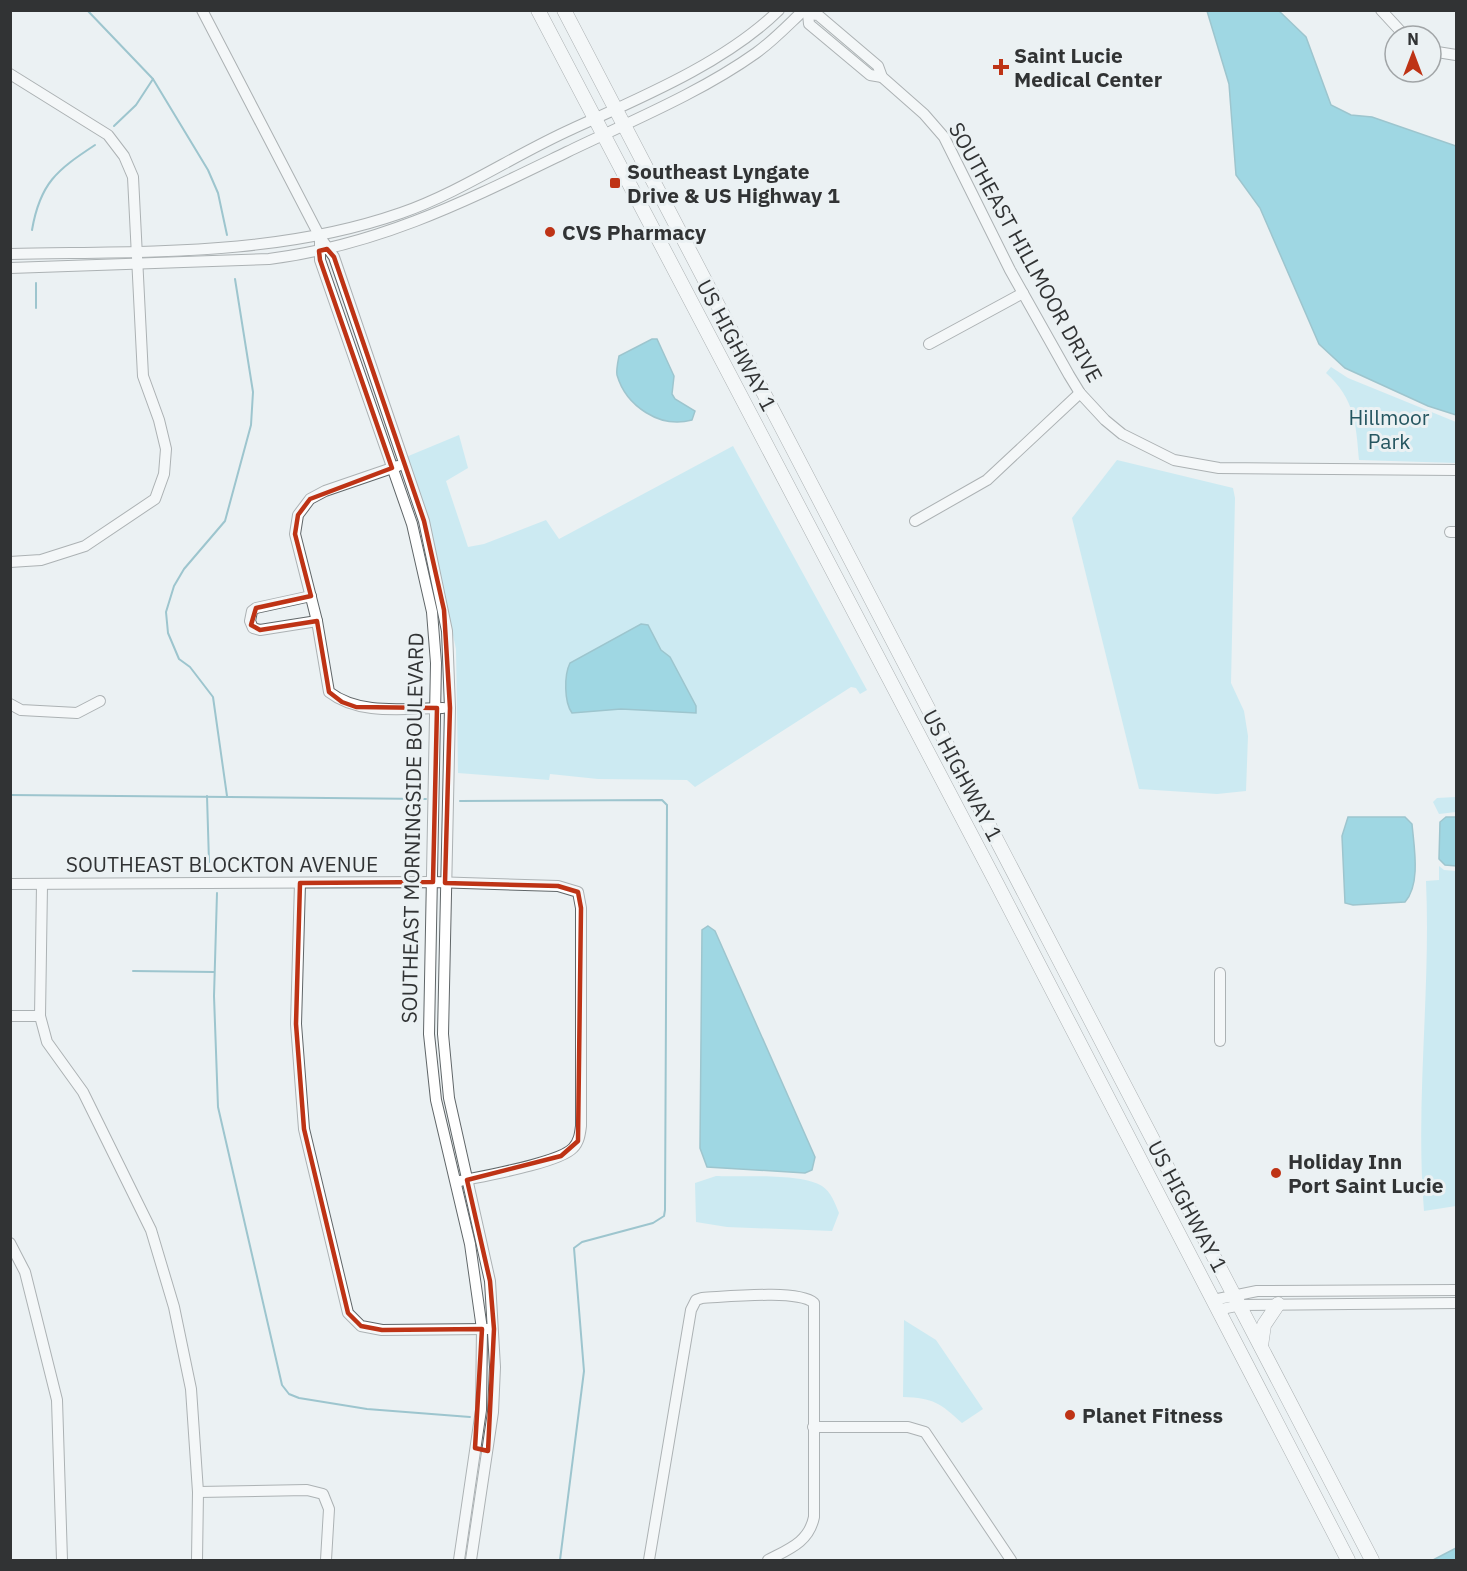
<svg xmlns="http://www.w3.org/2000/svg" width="1467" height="1571" viewBox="0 0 1467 1571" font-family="'IBM Plex Sans',sans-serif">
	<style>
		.green { fill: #a6e3f1 }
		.water { fill: #44b9d1; stroke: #3e91a2; stroke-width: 1.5 }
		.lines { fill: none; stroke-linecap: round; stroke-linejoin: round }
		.stream { stroke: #3e91a2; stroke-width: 2 }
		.minor-casing { stroke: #606668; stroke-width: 12 }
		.major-casing { stroke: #606668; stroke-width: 15 }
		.minor { stroke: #fff; stroke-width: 10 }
		.major { stroke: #fff; stroke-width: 14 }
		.marked { fill: none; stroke: #be3315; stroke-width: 4.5; stroke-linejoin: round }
		.poi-dot { fill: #be3315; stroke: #ebf1f3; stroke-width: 2 }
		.labels { text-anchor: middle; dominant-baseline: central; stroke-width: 6; stroke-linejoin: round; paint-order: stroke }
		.poi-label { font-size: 21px; font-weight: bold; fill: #313334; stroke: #ebf1f3; text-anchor: start }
		.street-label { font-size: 21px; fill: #313334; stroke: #ebf1f3 }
		.park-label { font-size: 21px; fill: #255660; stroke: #ebf1f3 }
	</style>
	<rect width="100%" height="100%" fill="#ebf1f3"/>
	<g class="green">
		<path d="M1331,367L1348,378L1456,422V463L1359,460C1356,424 1355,399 1326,373Z"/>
		<polygon points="459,435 468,468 446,481 468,547 484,544 546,520 559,539 733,446 867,690 860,694 856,688 851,687 695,787 687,780 598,779 550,774 549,780 458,773 456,649 428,520 406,457"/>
		<polygon points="1117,460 1233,488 1235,498 1231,683 1244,711 1248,736 1246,791 1217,794 1139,789 1072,518"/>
		<polygon points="1456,797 1456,812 1439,814 1433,802 1437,798"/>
		<path d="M1439,866L1444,870L1456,871V1206L1424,1211C1415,1101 1431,991 1426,881L1439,880Z"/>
		<path d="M716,1176C740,1177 802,1173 822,1186C831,1192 835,1203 839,1213L832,1231L727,1227L696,1222L695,1183Z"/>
		<path d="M904,1320L936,1340L983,1409L962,1423C940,1403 934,1398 903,1397Z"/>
	</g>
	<g class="water">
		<polygon points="1207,11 1279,11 1306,37 1331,105 1351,115 1372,117 1456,146 1456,415 1428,406 1345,368 1319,344 1260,208 1236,175 1229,84"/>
		<path d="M652,339H657L674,376L672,394L675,399L695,411L692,420C660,429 626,406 617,375C616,371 618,361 619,356Z"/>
		<path d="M641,624L648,625L661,650L670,657L696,706V713L621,709L572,713C564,702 564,675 570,663Z"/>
		<path d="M1348,817H1405L1412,824C1414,847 1421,884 1405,902L1353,905L1345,903L1342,836Z"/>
		<polygon points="1446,817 1456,817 1456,866 1445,865 1439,859 1440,822"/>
		<polygon points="708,926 715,931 815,1157 812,1170 805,1173 707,1167 700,1148 702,930"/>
		<polygon points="1456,1548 1456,1560 1433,1560"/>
	</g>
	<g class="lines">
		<g class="stream">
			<polyline points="87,10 153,79 208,170 218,193 227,235"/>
			<polyline points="114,126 136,105 153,79"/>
			<path d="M32,230C40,183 57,170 95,145"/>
			<polyline points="36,283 36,308"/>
			<polyline points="10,795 426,799"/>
			<polyline points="207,796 209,862"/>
			<polyline points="227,796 213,697 190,667 179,659 168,633 166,612 174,586 184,569 225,521 251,425 253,392 235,279"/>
			<polyline points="460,801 662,800 667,805 665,1210 664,1216 653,1223 582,1242 574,1248 584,1371 560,1560"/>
			<polyline points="217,893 214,996 218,1107 282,1385 289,1394 299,1398 367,1409 470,1417"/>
			<polyline points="133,971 214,972"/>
		</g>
		<g class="minor-casing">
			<g id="minor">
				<polyline points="202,10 320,237 334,257 424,521 447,631 450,708 443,1034 449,1098 490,1281 495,1367 493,1412 471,1560"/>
				<polyline points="804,10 808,14 818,15 878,66 882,77 924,114 944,137 1010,270 1069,375 1080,393 1105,420 1122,434 1174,460 1219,468 1456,470"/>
				<polyline points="1381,10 1405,36"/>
				<polyline points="808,14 809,24 870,75 882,77"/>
				<polyline points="1431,51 1456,55"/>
				<polyline points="10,74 108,135 124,156 133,177 143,376 159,420 166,449 164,474 155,499 85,546 41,560 10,562"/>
				<polyline points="320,237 320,260 412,524 432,612 436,663 429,1034 436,1100 470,1244 482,1329 481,1410 459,1560"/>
				<path d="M10,254C142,251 275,257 401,213C461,192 514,155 572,129C640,98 725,63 779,10"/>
				<path d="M10,268L269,259C380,245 468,200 567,152C629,122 700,93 756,53C773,41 788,25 804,10"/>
				<polyline points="929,344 1023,293"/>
				<path d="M398,466L325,491L310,499L298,515L295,534L317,621L329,692C360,716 405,708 443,708"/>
				<polyline points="915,521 987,480 1080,393"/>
				<polyline points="1450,532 1456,532"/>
				<polyline points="311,596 256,608 252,611 250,621 253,628 260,630 317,621"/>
				<polyline points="10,704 21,710 77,713 100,701"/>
				<polyline points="300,883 296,1024 304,1129 348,1313 361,1326 382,1330 488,1329"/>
				<path d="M10,884L433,882L558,886L578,892L581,908V1126C580,1134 579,1142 573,1148C559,1163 483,1176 460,1181"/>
				<polyline points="42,885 40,1016 47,1042 83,1092 151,1230 174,1307 191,1389 198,1492 197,1560"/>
				<polyline points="1220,973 1220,1041"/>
				<polyline points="10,1016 40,1016"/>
				<polyline points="10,1243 25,1272 57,1400 62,1560"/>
				<polyline points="1213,1300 1257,1291 1456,1290"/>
				<polyline points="1217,1310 1241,1305 1456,1303"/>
				<polyline points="813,1427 908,1427 925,1432 1011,1560"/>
				<polyline points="198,1492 307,1490 323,1494 329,1509 326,1560"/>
				<path d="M649,1560L691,1310L696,1300L702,1298C725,1297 798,1289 814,1303V1517C809,1542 789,1549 768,1560"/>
			</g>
		</g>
		<g class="major-casing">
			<g id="major">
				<polyline points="538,10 997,884 1348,1560"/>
				<polyline points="564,10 1372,1560"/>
				<polyline points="1261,1346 1264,1325 1278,1304"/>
			</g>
		</g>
		<use href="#minor" class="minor"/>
		<use href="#major" class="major"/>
	</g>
	<path d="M0 0H1467V1571H0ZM327,249L334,257L424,521L444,610L450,708L445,883L558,886L578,892L581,908L578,1141L561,1156L467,1180L490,1281L494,1329L488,1451L475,1448L482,1329L382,1330L361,1326L348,1313L304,1129L296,1024L300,883L433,882L437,708L356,707L342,702L329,692L317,621L260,630L251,625L256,608L311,596L295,534L298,515L310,499L392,468L320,260L319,251Z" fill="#ebf1f3" fill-opacity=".55" fill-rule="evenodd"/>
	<path class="marked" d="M327,249L334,257L424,521L444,610L450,708L445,883L558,886L578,892L581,908L578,1141L561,1156L467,1180L490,1281L494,1329L488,1451L475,1448L482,1329L382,1330L361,1326L348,1313L304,1129L296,1024L300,883L433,882L437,708L356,707L342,702L329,692L317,621L260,630L251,625L256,608L311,596L295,534L298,515L310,499L392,468L320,260L319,251Z"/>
	<g class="poi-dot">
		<path d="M998 58h6v6h6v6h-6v6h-6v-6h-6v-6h6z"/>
		<rect x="609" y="177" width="12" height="12" rx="3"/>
		<circle cx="550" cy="232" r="6"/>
		<circle cx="1276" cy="1173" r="6"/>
		<circle cx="1070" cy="1415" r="6"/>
	</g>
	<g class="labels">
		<g class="poi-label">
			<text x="1014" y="55">Saint Lucie<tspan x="1014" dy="24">Medical Center</tspan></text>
			<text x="627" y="171">Southeast Lyngate<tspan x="627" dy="24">Drive &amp; US Highway 1</tspan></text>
			<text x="562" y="232">CVS Pharmacy</text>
			<text x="1288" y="1161">Holiday Inn<tspan x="1288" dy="24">Port Saint Lucie</tspan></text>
			<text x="1082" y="1415">Planet Fitness</text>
		</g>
		<g class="street-label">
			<text transform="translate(1026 252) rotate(61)">SOUTHEAST HILLMOOR DRIVE</text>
			<text transform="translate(737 345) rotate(62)">US HIGHWAY 1</text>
			<text transform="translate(963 775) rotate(62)">US HIGHWAY 1</text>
			<text transform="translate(412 828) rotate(-89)">SOUTHEAST MORNINGSIDE BOULEVARD</text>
			<text x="222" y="864">SOUTHEAST BLOCKTON AVENUE</text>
			<text transform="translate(1188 1206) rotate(62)">US HIGHWAY 1</text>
		</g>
		<g class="park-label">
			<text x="1389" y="417">Hillmoor<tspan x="1389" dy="24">Park</tspan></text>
		</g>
	</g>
	<rect width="1467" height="1571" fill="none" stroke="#313334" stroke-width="24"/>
	<g transform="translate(1413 54)"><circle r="28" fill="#ebf1f3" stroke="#a1a5a7" stroke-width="1.5"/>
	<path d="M0-4.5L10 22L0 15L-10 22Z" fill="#be3315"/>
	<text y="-9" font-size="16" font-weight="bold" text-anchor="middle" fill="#313334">N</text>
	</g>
</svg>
